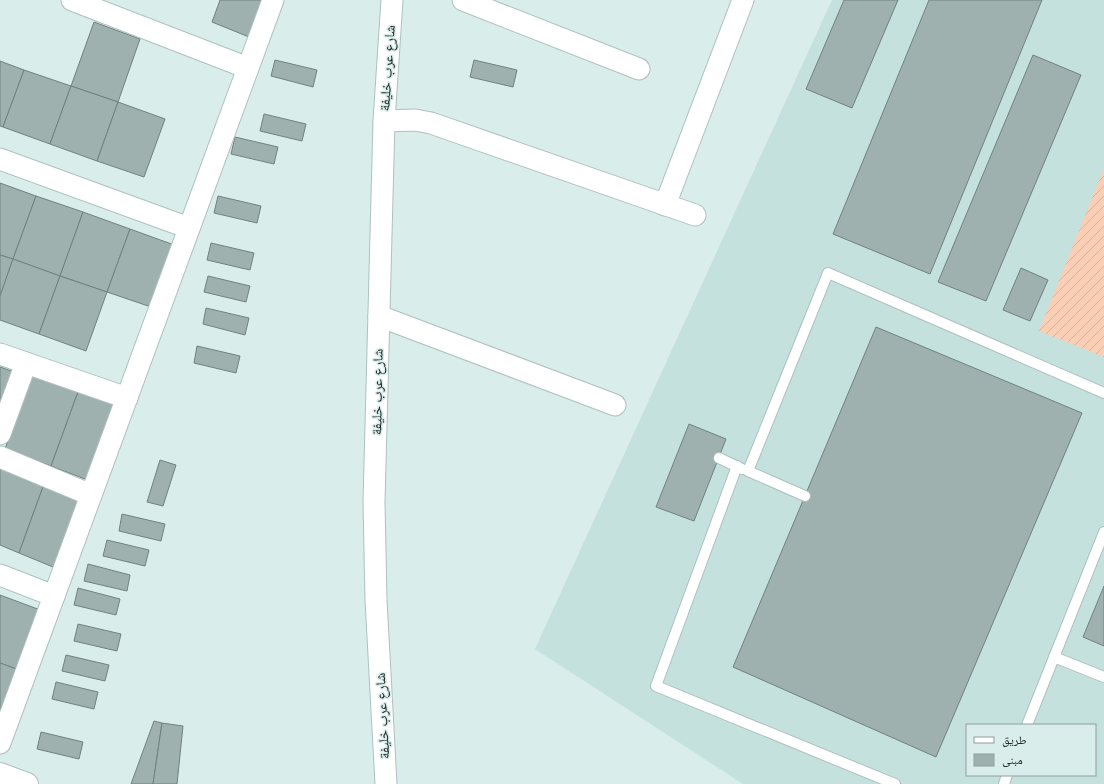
<svg xmlns="http://www.w3.org/2000/svg" width="1104" height="784" viewBox="0 0 1104 784" font-family="'Roboto Serif','Noto Naskh Arabic',serif">
	<style>
		.built { fill: #c4e1de; fill-rule: evenodd }
		.garden { fill: url(#garden-furrows) }
		.building { fill: #9eb1af; stroke: #6f8280 }
		.lines { fill: none; stroke-linecap: round; stroke-linejoin: round }
		.service-casing { stroke: #adc1bf; stroke-width: 12 }
		.minor-casing { stroke: #adc1bf; stroke-width: 23 }
		.tertiary-casing { stroke: #adc1bf; stroke-width: 24 }
		.service { stroke: #fff; stroke-width: 10 }
		.minor { stroke: #fff; stroke-width: 21 }
		.tertiary { stroke: #fff; stroke-width: 22 }
		.labels { text-anchor: middle; dominant-baseline: central; stroke-width: 3; stroke-linejoin: round; paint-order: stroke }
		.street-label { font-size: 14px; fill: #222a29; stroke: #d9edeb }
	</style>
	<defs>
		<pattern id="garden-furrows" width="10" height="10" patternUnits="userSpaceOnUse"><rect width="10" height="10" fill="#fbceb6"/><path d="M-1 1l2-2M0 10L10 0M9 11l2-2" fill="none" stroke="#d7b19c"/></pattern>
	</defs>
	<rect width="100%" height="100%" fill="#d9edeb"/>
	<path class="built" d="M832,0H1104V784H743L535,649ZM967,725H1095V775H967Z"/>
	<polygon class="garden" points="1104,168 1104,357 1039,331"/>
	<g class="building">
		<polygon points="220,0 264,0 249,37 212,22"/>
		<polygon points="844,0 898,0 852,108 806,89"/>
		<polygon points="929,0 1042,0 930,274 833,234"/>
		<polygon points="94,22 140,39 118,102 71,86"/>
		<polygon points="1033,55 1081,75 986,301 938,282"/>
		<polygon points="275,60 317,70 313,87 271,76"/>
		<polygon points="474,60 517,70 513,87 470,77"/>
		<polygon points="0,61 24,70 3,127 0,126"/>
		<polygon points="24,70 71,86 50,144 3,127"/>
		<polygon points="71,86 118,102 97,161 50,144"/>
		<polygon points="118,102 165,119 144,177 97,161"/>
		<polygon points="264,114 306,124 302,141 260,131"/>
		<polygon points="235,137 278,147 274,164 231,154"/>
		<polygon points="0,183 36,196 13,259 0,255"/>
		<polygon points="36,196 83,212 60,276 13,259"/>
		<polygon points="218,196 261,206 257,223 214,213"/>
		<polygon points="83,212 130,229 107,292 60,276"/>
		<polygon points="130,229 177,246 154,308 107,292"/>
		<polygon points="211,243 254,253 250,270 207,260"/>
		<polygon points="0,255 13,259 0,296"/>
		<polygon points="13,259 60,276 39,334 0,320 0,296"/>
		<polygon points="1021,268 1048,280 1030,321 1003,310"/>
		<polygon points="60,276 107,292 86,351 39,334"/>
		<polygon points="208,276 250,286 246,302 204,292"/>
		<polygon points="206,308 249,318 245,335 203,324"/>
		<polygon points="876,327 1082,413 936,757 733,667"/>
		<polygon points="197,346 240,356 236,373 194,363"/>
		<polygon points="0,367 17,373 0,413"/>
		<polygon points="31,375 78,392 51,466 5,449"/>
		<polygon points="78,392 117,405 90,481 51,466"/>
		<polygon points="689,424 726,439 694,521 656,507"/>
		<polygon points="160,460 176,465 163,506 147,502"/>
		<polygon points="0,465 44,484 19,553 0,545"/>
		<polygon points="44,484 81,501 53,567 19,553"/>
		<polygon points="122,514 165,524 161,541 119,531"/>
		<polygon points="107,540 149,550 145,566 103,556"/>
		<polygon points="88,564 130,575 127,591 84,581"/>
		<polygon points="1104,586 1104,646 1083,637"/>
		<polygon points="78,588 120,599 116,615 74,605"/>
		<polygon points="0,595 43,611 22,671 0,663"/>
		<polygon points="78,624 121,634 117,651 74,641"/>
		<polygon points="66,655 109,665 105,681 62,671"/>
		<polygon points="0,663 22,671 0,727"/>
		<polygon points="56,682 98,692 94,709 52,699"/>
		<polygon points="154,721 162,723 153,784 131,784"/>
		<polygon points="162,723 183,726 177,784 153,784"/>
		<polygon points="41,732 83,742 79,759 37,749"/>
	</g>
	<g class="lines">
		<g class="service-casing">
			<g id="service">
				<polyline points="719,458 742,469"/>
				<polyline points="737,466 656,686 895,784"/>
				<polyline points="805,496 748,471 828,273 1104,393"/>
				<polyline points="1054,657 1104,677"/>
				<polyline points="1027,725 1104,532"/>
				<polyline points="1004,784 1007,775"/>
			</g>
		</g>
		<g class="minor-casing">
			<g id="minor">
				<polyline points="72,0 248,68"/>
				<polyline points="463,0 639,69"/>
				<polyline points="384,121 415,120 431,123 695,215"/>
				<polyline points="0,159 189,228"/>
				<polyline points="665,205 743,0"/>
				<polyline points="379,316 615,405"/>
				<polyline points="0,354 127,398"/>
				<polyline points="0,434 26,363"/>
				<polyline points="0,457 91,495"/>
				<polyline points="0,575 54,596"/>
				<polyline points="0,743 273,0"/>
				<polyline points="386,784 376,600 374,502 384,121 392,0"/>
			</g>
		</g>
		<g class="tertiary-casing">
			<polyline id="tertiary" points="0,774 27,784"/>
		</g>
		<use href="#service" class="service"/>
		<use href="#minor" class="minor"/>
		<use href="#tertiary" class="tertiary"/>
	</g>
	<g class="labels">
		<g class="street-label">
			<text transform="translate(387 68) rotate(-86)">شارع عرب خليفة</text>
			<text transform="translate(377 392) rotate(-89)">شارع عرب خليفة</text>
			<text transform="translate(382 716) rotate(-93)">شارع عرب خليفة</text>
		</g>
	</g>
	<rect x="966" y="724" width="130" height="52" fill="#d9edeb" stroke="#909f9d"/>
	<rect x="974" y="737" width="20" height="6" fill="#ffffff" stroke="#909f9d"/>
	<text x="1002" y="744" font-size="12" fill="#222a29">طريق</text>
	<rect x="974" y="754" width="20" height="12" fill="#9eb1af" stroke="#909f9d"/>
	<text x="1002" y="764" font-size="12" fill="#222a29">مبنى</text>
</svg>
